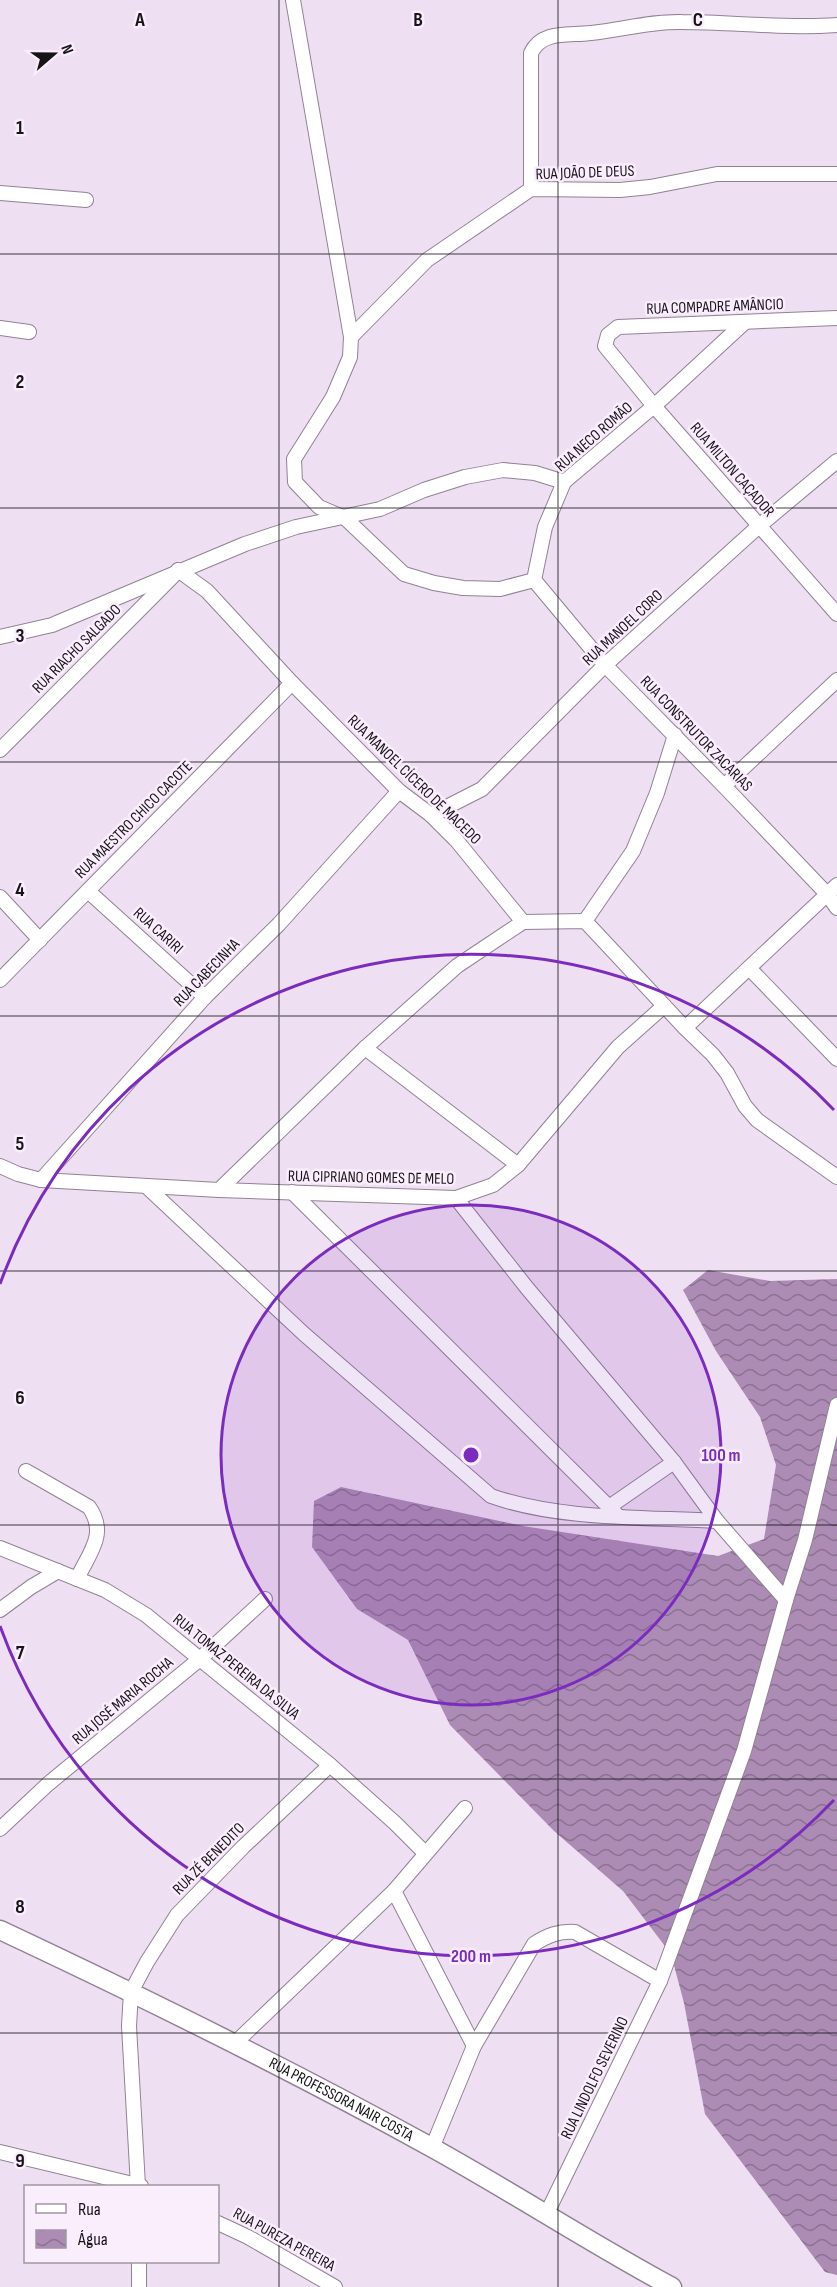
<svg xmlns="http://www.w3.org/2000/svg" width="837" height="2287" viewBox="0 0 837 2287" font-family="'Sofia Sans Condensed',sans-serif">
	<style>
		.water { fill: url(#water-waves) }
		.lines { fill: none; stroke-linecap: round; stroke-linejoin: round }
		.minor-casing { stroke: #908293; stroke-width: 16 }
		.secondary-casing { stroke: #908293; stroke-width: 21 }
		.minor { stroke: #fff; stroke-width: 14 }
		.secondary { stroke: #fff; stroke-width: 18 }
		.grid { fill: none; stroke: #181319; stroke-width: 1.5; stroke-opacity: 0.55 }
		.ring { fill: none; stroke: #7b2cbf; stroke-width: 3 }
		.labels { text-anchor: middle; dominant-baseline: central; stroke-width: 5; stroke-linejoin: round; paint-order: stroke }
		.street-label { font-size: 16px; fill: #181319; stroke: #faeefd }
		.grid-label { font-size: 20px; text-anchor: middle; font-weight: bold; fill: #181319; stroke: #faeefd; stroke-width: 5; stroke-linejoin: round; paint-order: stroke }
		.centre { fill: #7b2cbf; stroke: #faeefd; stroke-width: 3 }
		.ring-label { font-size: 18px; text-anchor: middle; font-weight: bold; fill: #7b2cbf; stroke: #faeefd; stroke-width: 5; stroke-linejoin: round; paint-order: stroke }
	</style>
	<defs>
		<pattern id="water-waves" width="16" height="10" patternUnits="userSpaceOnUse" patternTransform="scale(1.5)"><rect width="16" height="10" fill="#ac8cb4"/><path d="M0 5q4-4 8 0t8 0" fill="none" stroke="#8b7192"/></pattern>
	</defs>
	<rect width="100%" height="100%" fill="#efdff2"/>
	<polygon class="water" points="708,1270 770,1281 837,1279 837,2275 825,2272 705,2114 684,2003 671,1954 623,1891 554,1831 450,1725 408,1640 357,1609 312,1547 314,1501 341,1487 523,1526 718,1556 764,1539 776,1465 760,1417 716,1351 683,1290"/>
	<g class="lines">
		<g class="minor-casing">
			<g id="minor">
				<polyline points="293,0 351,337 350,357 333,397 294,459 295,482 319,507 345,518 404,574 434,583 463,588 500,589 534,580 545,527 564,482 654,406 745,322"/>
				<path d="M531,189V53C542,30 568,36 591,33C622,30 650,21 682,22C734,22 785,29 837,25"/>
				<polyline points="0,193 86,200"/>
				<polyline points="837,318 618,327 608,335 605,346 654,406 837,614"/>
				<polyline points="0,328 29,332"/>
				<polyline points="351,337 427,260 531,189 620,190 650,187 717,174 837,174"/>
				<polyline points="178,570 207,591 292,683 399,791 431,815 457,841 523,922"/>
				<polyline points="534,580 605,665 724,786 827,894 837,908"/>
				<polyline points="0,637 52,625 245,544 296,527 380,509 424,490 465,477 503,470 535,473 564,482"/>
				<polyline points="0,750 173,576"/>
				<polyline points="724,786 837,680"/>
				<polyline points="431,815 482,789 605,665 759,526 837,461"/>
				<polyline points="88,891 205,997"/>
				<polyline points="0,897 40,940"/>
				<polyline points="585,921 633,851 657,793 675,735"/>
				<polyline points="523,922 585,921 685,1028 713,1055 727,1073 745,1106 757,1120 837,1177"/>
				<polyline points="749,968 837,1059"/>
				<polyline points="0,980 292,683"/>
				<polyline points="685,1028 837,885"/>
				<polyline points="365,1048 518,1165"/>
				<polyline points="0,1166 18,1174 41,1180 219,1190 456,1198 493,1185 518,1165 618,1047 664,1006"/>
				<polyline points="41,1180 205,997 279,924 399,791"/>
				<path d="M147,1187L304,1334L491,1496C559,1520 645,1517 717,1521"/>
				<polyline points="219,1190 365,1048 457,966 523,922"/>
				<polyline points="292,1192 617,1515"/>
				<polyline points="456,1198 527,1288 674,1462 717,1521 786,1600"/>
				<path d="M26,1471L89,1507C108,1534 89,1553 77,1579"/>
				<polyline points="609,1507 674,1462"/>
				<polyline points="0,1548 105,1590 146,1615 330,1765 395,1823 425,1853"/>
				<polyline points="0,1610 31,1587 58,1571"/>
				<polyline points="0,1829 48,1784 201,1658 265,1599"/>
				<polyline points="394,1891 474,2046"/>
				<polyline points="233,2045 394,1891 465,1808"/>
				<path d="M432,2148L474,2046L534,1944C548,1935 559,1931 575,1932L660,1981"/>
				<polyline points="0,2152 141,2186"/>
				<polyline points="138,2186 129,2026 131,1992 147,1962 177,1915 243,1847 330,1765"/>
				<polyline points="546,2215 660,1981 744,1751 786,1600 805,1540 837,1405"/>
				<polyline points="218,2223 248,2237 335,2287"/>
				<polyline points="139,2262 139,2287"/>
			</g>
		</g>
		<g class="secondary-casing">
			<g id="secondary">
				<path id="s1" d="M0,1930C145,1998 289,2069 429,2146C511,2191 590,2243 672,2287"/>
			</g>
		</g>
		<use href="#minor" class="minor"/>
		<use href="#secondary" class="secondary"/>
	</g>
	<path class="grid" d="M279,0V2287M558,0V2287M0,254H837M0,508H837M0,762H837M0,1016H837M0,1271H837M0,1525H837M0,1779H837M0,2033H837"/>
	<circle cx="471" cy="1455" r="250" fill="#7b2cbf" fill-opacity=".12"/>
	<g class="ring">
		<circle cx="471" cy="1455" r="250"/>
		<path d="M834 1800A501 501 0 0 1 0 1626M0 1284A501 501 0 0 1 834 1110"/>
	</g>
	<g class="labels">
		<g class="street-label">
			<text transform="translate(585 173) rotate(-2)">RUA JOÃO DE DEUS</text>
			<text transform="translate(715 307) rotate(-2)">RUA COMPADRE AMÂNCIO</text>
			<text transform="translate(594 437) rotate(-41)">RUA NECO ROMÃO</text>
			<text transform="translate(732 470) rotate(49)">RUA MILTON CAÇADOR</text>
			<text transform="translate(623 628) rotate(-43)">RUA MANOEL CORO</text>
			<text transform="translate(77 649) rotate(-45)">RUA RIACHO SALGADO</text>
			<text transform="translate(696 734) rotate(46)">RUA CONSTRUTOR ZACARIAS</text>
			<text transform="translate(414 780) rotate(44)">RUA MANOEL CÍCERO DE MACEDO</text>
			<text transform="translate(134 820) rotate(-45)">RUA MAESTRO CHICO CACOTE</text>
			<text transform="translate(158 931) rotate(42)">RUA CARIRI</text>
			<text transform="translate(207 973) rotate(-46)">RUA CABECINHA</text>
			<text transform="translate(371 1178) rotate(1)">RUA CIPRIANO GOMES DE MELO</text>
			<text transform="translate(236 1667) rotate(39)">RUA TOMAZ PEREIRA DA SILVA</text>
			<text transform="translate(123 1701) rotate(-40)">RUA JOSÉ MARIA ROCHA</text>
			<text transform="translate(209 1859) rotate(-45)">RUA ZÉ BENEDITO</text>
			<text transform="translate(595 2078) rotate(-64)">RUA LINDOLFO SEVERINO</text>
			<text stroke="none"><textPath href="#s1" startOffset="381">RUA PROFESSORA NAIR COSTA</textPath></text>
			<text transform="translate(284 2240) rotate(29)">RUA PUREZA PEREIRA</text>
		</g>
	</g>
	<g class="grid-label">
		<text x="140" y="26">A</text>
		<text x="418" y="26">B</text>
		<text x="698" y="26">C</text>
		<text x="20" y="134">1</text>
		<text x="20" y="388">2</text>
		<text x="20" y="642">3</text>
		<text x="20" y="896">4</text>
		<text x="20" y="1150">5</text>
		<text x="20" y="1404">6</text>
		<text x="20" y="1659">7</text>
		<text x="20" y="1913">8</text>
		<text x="20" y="2167">9</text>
	</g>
	<circle cx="471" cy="1455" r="9" class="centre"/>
	<g class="ring-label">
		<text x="721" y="1461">100 m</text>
		<text x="471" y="1962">200 m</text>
	</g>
	<rect x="24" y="2185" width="195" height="78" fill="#faeefd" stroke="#a096a2" stroke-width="1.5"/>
	<rect x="36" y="2204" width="30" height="9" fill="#ffffff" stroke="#a096a2" stroke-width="1.5"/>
	<text x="78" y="2215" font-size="18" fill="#181319">Rua</text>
	<rect x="36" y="2230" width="30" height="18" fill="url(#water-waves)" stroke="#a096a2" stroke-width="1.5"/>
	<text x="78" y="2245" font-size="18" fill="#181319">Água</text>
	<g transform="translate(54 54) rotate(70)" stroke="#faeefd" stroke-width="4.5" paint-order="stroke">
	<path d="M0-4.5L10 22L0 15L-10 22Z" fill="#181319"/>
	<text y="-9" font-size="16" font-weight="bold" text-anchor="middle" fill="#181319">N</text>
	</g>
</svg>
